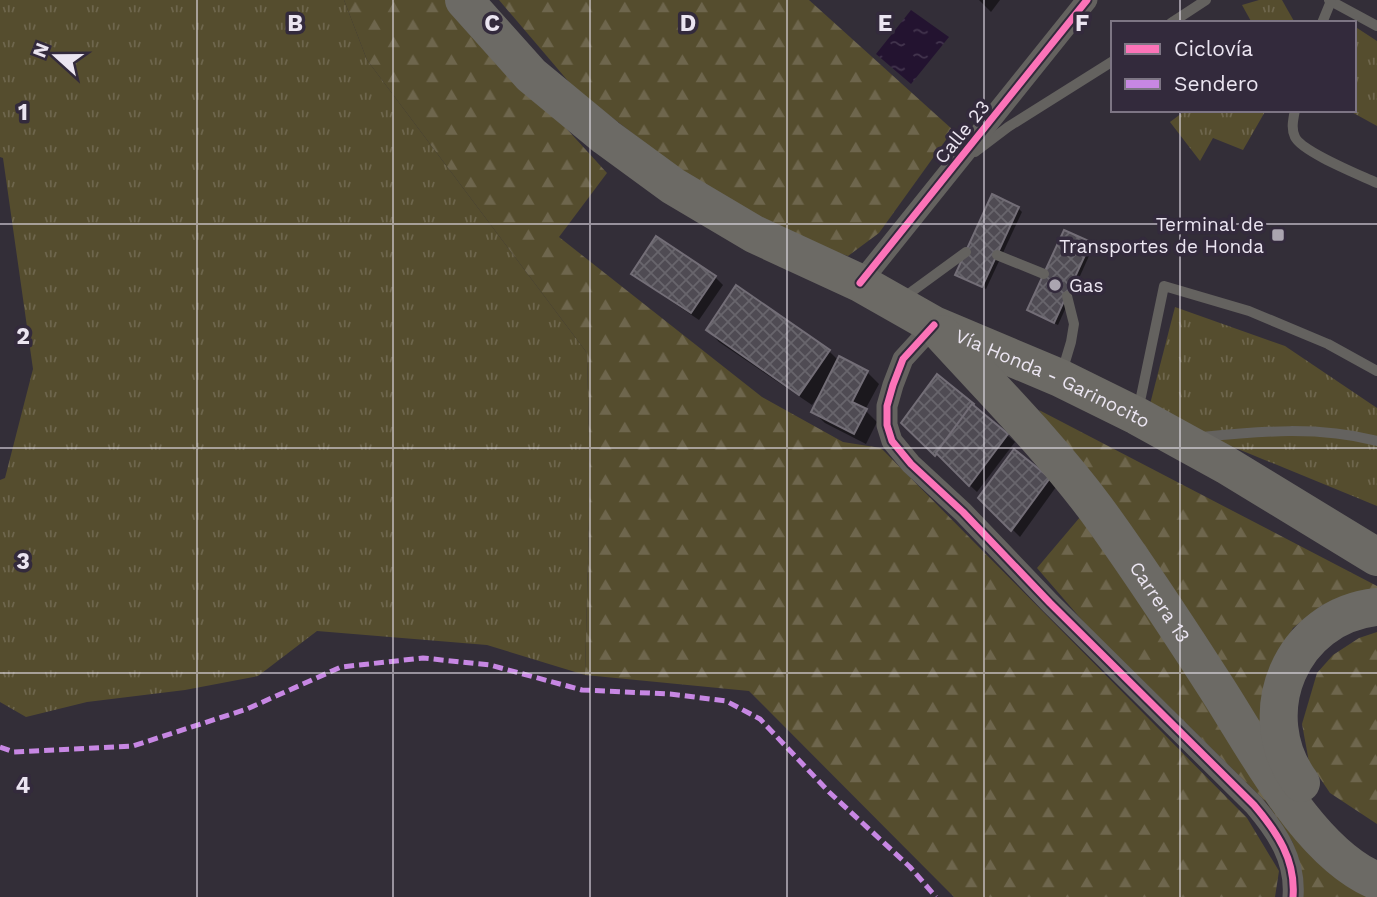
<svg xmlns="http://www.w3.org/2000/svg" width="1377" height="897" viewBox="0 0 1377 897" font-family="'Work Sans',sans-serif">
	<style>
		.grass { fill: url(#grass-tufts) }
		.forest { fill: url(#forest-firs) }
		.water { fill: url(#water-ripples) }
		.shadow { fill: #0007 }
		.building { fill: url(#building-cross-hatch); stroke: #736e77; stroke-width: 2 }
		.lines { fill: none; stroke-linecap: round; stroke-linejoin: round }
		.lane { stroke: #64625f; stroke-width: 10 }
		.street { stroke: #64625f; stroke-width: 21 }
		.highway { stroke: #6c6a65; stroke-width: 38 }
		.quiet { stroke: #c787e3; stroke-width: 5; stroke-dasharray: 10 5; stroke-linecap: butt }
		.cycleway-casing { stroke: #332a3c; stroke-width: 11 }
		.cycleway { stroke: #fb73b8; stroke-width: 7 }
		.grid { fill: none; stroke: #ebe5f1; stroke-width: 2; stroke-opacity: 0.55 }
		.poi-dot { fill: #aba5b0; stroke: #332a3c; stroke-width: 2.5 }
		.labels { text-anchor: middle; dominant-baseline: central; stroke-width: 7; stroke-linejoin: round; paint-order: stroke }
		.street-label { font-size: 19px; fill: #ebe5f1; stroke: #332a3c }
		.poi-label { font-size: 19px; fill: #ebe5f1; stroke: #332a3c; text-anchor: end }
		.grid-label { font-size: 23px; text-anchor: middle; font-weight: bold; fill: #ebe5f1; stroke: #332a3c; stroke-width: 7; stroke-linejoin: round; paint-order: stroke }
	</style>
	<defs>
		<pattern id="grass-tufts" width="24" height="20" patternUnits="userSpaceOnUse" patternTransform="scale(1.75)"><rect width="24" height="20" fill="#554d2e"/><path d="M3 7l-1-3M5 7V3M7 7l1-3M15 17l-1-3M17 17v-4M19 17l1-3" fill="none" stroke="#6e664d"/></pattern>
		<pattern id="forest-firs" width="22" height="20" patternUnits="userSpaceOnUse" patternTransform="scale(1.75)"><rect width="22" height="20" fill="#554d2e"/><path d="M5 1l3.5 6h-7zM16 11l3.5 6h-7z" fill="#6e664d"/></pattern>
		<pattern id="water-ripples" width="26" height="14" patternUnits="userSpaceOnUse" patternTransform="scale(1.75)"><rect width="26" height="14" fill="#231330"/><path d="M2 4q2-2 4 0t4 0M15 11q2-2 4 0t4 0" fill="none" stroke="#43354e"/></pattern>
		<pattern id="building-cross-hatch" width="8" height="8" patternUnits="userSpaceOnUse" patternTransform="scale(1.75)"><rect width="8" height="8" fill="#4f4b53"/><path d="M0 0l8 8M0 8l8-8" fill="none" stroke="#68656c"/></pattern>
	</defs>
	<rect width="100%" height="100%" fill="#332e38"/>
	<g class="grass">
		<polygon points="0,0 344,0 367,60 587,353 590,481 585,675 487,645 317,631 258,676 185,690 87,702 26,717 0,702 0,480 5,478 33,369 3,158 0,157"/>
		<polygon points="1259,0 1282,0 1295,23 1252,23 1242,5"/>
		<polygon points="1354,26 1377,41 1377,126 1348,110 1354,110"/>
		<polygon points="1186,110 1266,110 1243,150 1213,138 1200,161 1170,122"/>
		<polygon points="1175,307 1285,346 1377,408 1377,506 1148,412"/>
	</g>
	<g class="forest">
		<polygon points="344,0 449,0 607,173 559,237 762,397 843,442 881,448 1247,818 1279,871 1275,897 954,897 749,691 585,675 590,481 587,353 367,60"/>
		<polygon points="499,0 809,0 953,130 879,233 848,256 791,237 694,181 574,88"/>
		<polygon points="1039,410 1377,586 1377,589 1321,606 1293,628 1276,661 1269,752"/>
		<polygon points="1086,510 1377,897 1300,897 1293,843 1267,803 1088,627 1037,568"/>
		<polygon points="1377,632 1377,824 1330,793 1309,762 1302,724 1317,673 1333,655 1359,638"/>
	</g>
	<polygon class="water" points="911,10 949,37 911,84 876,54"/>
	<g class="shadow">
		<polygon points="979,0 1000,0 991,12"/>
		<polygon points="1018,208 1022,212 986,289 960,278 957,274"/>
		<polygon points="1090,244 1093,247 1058,325 1033,313 1029,310"/>
		<polygon points="634,273 715,277 723,285 699,320 641,281"/>
		<polygon points="708,330 829,351 839,361 867,372 879,384 865,410 877,422 866,444 825,423 813,412 823,393 821,392 812,405 719,342"/>
		<polygon points="903,423 1007,435 1015,442 977,492"/>
		<polygon points="1049,480 1056,487 1020,537 980,497"/>
	</g>
	<g class="building">
		<polygon points="992,194 1019,207 982,287 955,275"/>
		<polygon points="1064,230 1091,242 1054,323 1027,310"/>
		<polygon points="656,236 716,276 691,313 631,274"/>
		<polygon points="736,285 830,350 799,395 706,330"/>
		<polygon points="839,356 868,371 852,402 867,409 854,434 811,412"/>
		<polygon points="937,374 974,404 935,456 901,423"/>
		<polygon points="972,404 1008,434 969,486 936,453"/>
		<polygon points="1014,449 1050,478 1011,531 978,498"/>
	</g>
	<g class="lines">
		<g class="lane">
			<polyline points="1329,0 1377,26"/>
			<polyline points="1171,23 1206,0"/>
			<polyline points="1322,23 1331,1"/>
			<path d="M1295,110C1293,120 1291,129 1295,137C1302,152 1360,175 1377,183"/>
			<polyline points="975,152 1008,127 1113,61"/>
			<polyline points="997,255 1044,274"/>
			<polyline points="903,298 966,252"/>
			<polyline points="1062,372 1071,342 1074,324 1067,296"/>
			<polyline points="1138,411 1164,286 1249,311 1328,344 1377,371"/>
			<path d="M1202,437C1261,431 1319,426 1377,441"/>
		</g>
		<g class="street">
			<polyline points="860,283 1087,0"/>
			<path d="M934,325L903,359L893,385L887,406V425L892,441L911,464L963,512L1050,603L1254,805C1277,832 1296,860 1293,897"/>
		</g>
		<g class="highway">
			<path id="s1" d="M464,0L531,75L606,137L673,186L754,234L860,283L934,325L1060,378L1137,416L1226,465L1377,557"/>
			<path id="s2" d="M942,334C994,391 1050,447 1096,509C1137,565 1176,625 1214,684C1254,745 1308,853 1377,881"/>
			<path d="M1301,783C1250,714 1291,616 1377,607"/>
		</g>
		<polyline class="quiet" points="0,747 14,752 133,746 247,709 341,667 423,658 490,665 582,690 670,694 726,701 760,719 829,792 910,867 936,897"/>
		<g class="cycleway-casing">
			<g id="cycleway">
				<polyline points="860,283 1087,0"/>
				<path d="M934,325L903,359L893,385L887,406V425L892,441L911,464L963,512L1050,603L1254,805C1277,832 1296,860 1293,897"/>
			</g>
		</g>
		<use href="#cycleway" class="cycleway"/>
	</g>
	<path class="grid" d="M197,0V897M393,0V897M590,0V897M787,0V897M984,0V897M1180,0V23M1180,110V897M0,224H1377M0,448H1377M0,673H1377"/>
	<g class="poi-dot">
		<rect x="1271" y="228" width="14" height="14" rx="3.5"/>
		<circle cx="1055" cy="285" r="7"/>
	</g>
	<g class="labels">
		<g class="street-label">
			<text transform="translate(962 132) rotate(-51)">Calle 23</text>
			<text stroke="none"><textPath href="#s1" startOffset="707">Vía Honda - Garinocito</textPath></text>
			<text stroke="none"><textPath href="#s2" startOffset="346">Carrera 13</textPath></text>
		</g>
		<g class="poi-label">
			<text x="1264" y="224">Terminal de<tspan x="1264" dy="22">Transportes de Honda</tspan></text>
			<text x="1069" y="285" text-anchor="start">Gas</text>
		</g>
	</g>
	<g class="grid-label">
		<text x="295" y="31">B</text>
		<text x="492" y="31">C</text>
		<text x="688" y="31">D</text>
		<text x="885" y="31">E</text>
		<text x="1082" y="31">F</text>
		<text x="23" y="120">1</text>
		<text x="23" y="344">2</text>
		<text x="23" y="569">3</text>
		<text x="23" y="793">4</text>
	</g>
	<rect x="1111" y="21" width="245" height="91" fill="#332a3c" stroke="#7d7584" stroke-width="2"/>
	<rect x="1125" y="44" width="35" height="10" fill="#fb73b8" stroke="#7d7584" stroke-width="2"/>
	<text x="1174" y="56" font-size="21" fill="#ebe5f1">Ciclovía</text>
	<rect x="1125" y="79" width="35" height="10" fill="#c787e3" stroke="#7d7584" stroke-width="2"/>
	<text x="1174" y="91" font-size="21" fill="#ebe5f1">Sendero</text>
	<g transform="translate(56 56) rotate(291)" stroke="#332a3c" stroke-width="5" paint-order="stroke">
	<path d="M0-5L12 26L0 18L-12 26Z" fill="#ebe5f1"/>
	<text y="-10" font-size="19" font-weight="bold" text-anchor="middle" fill="#ebe5f1">N</text>
	</g>
</svg>
